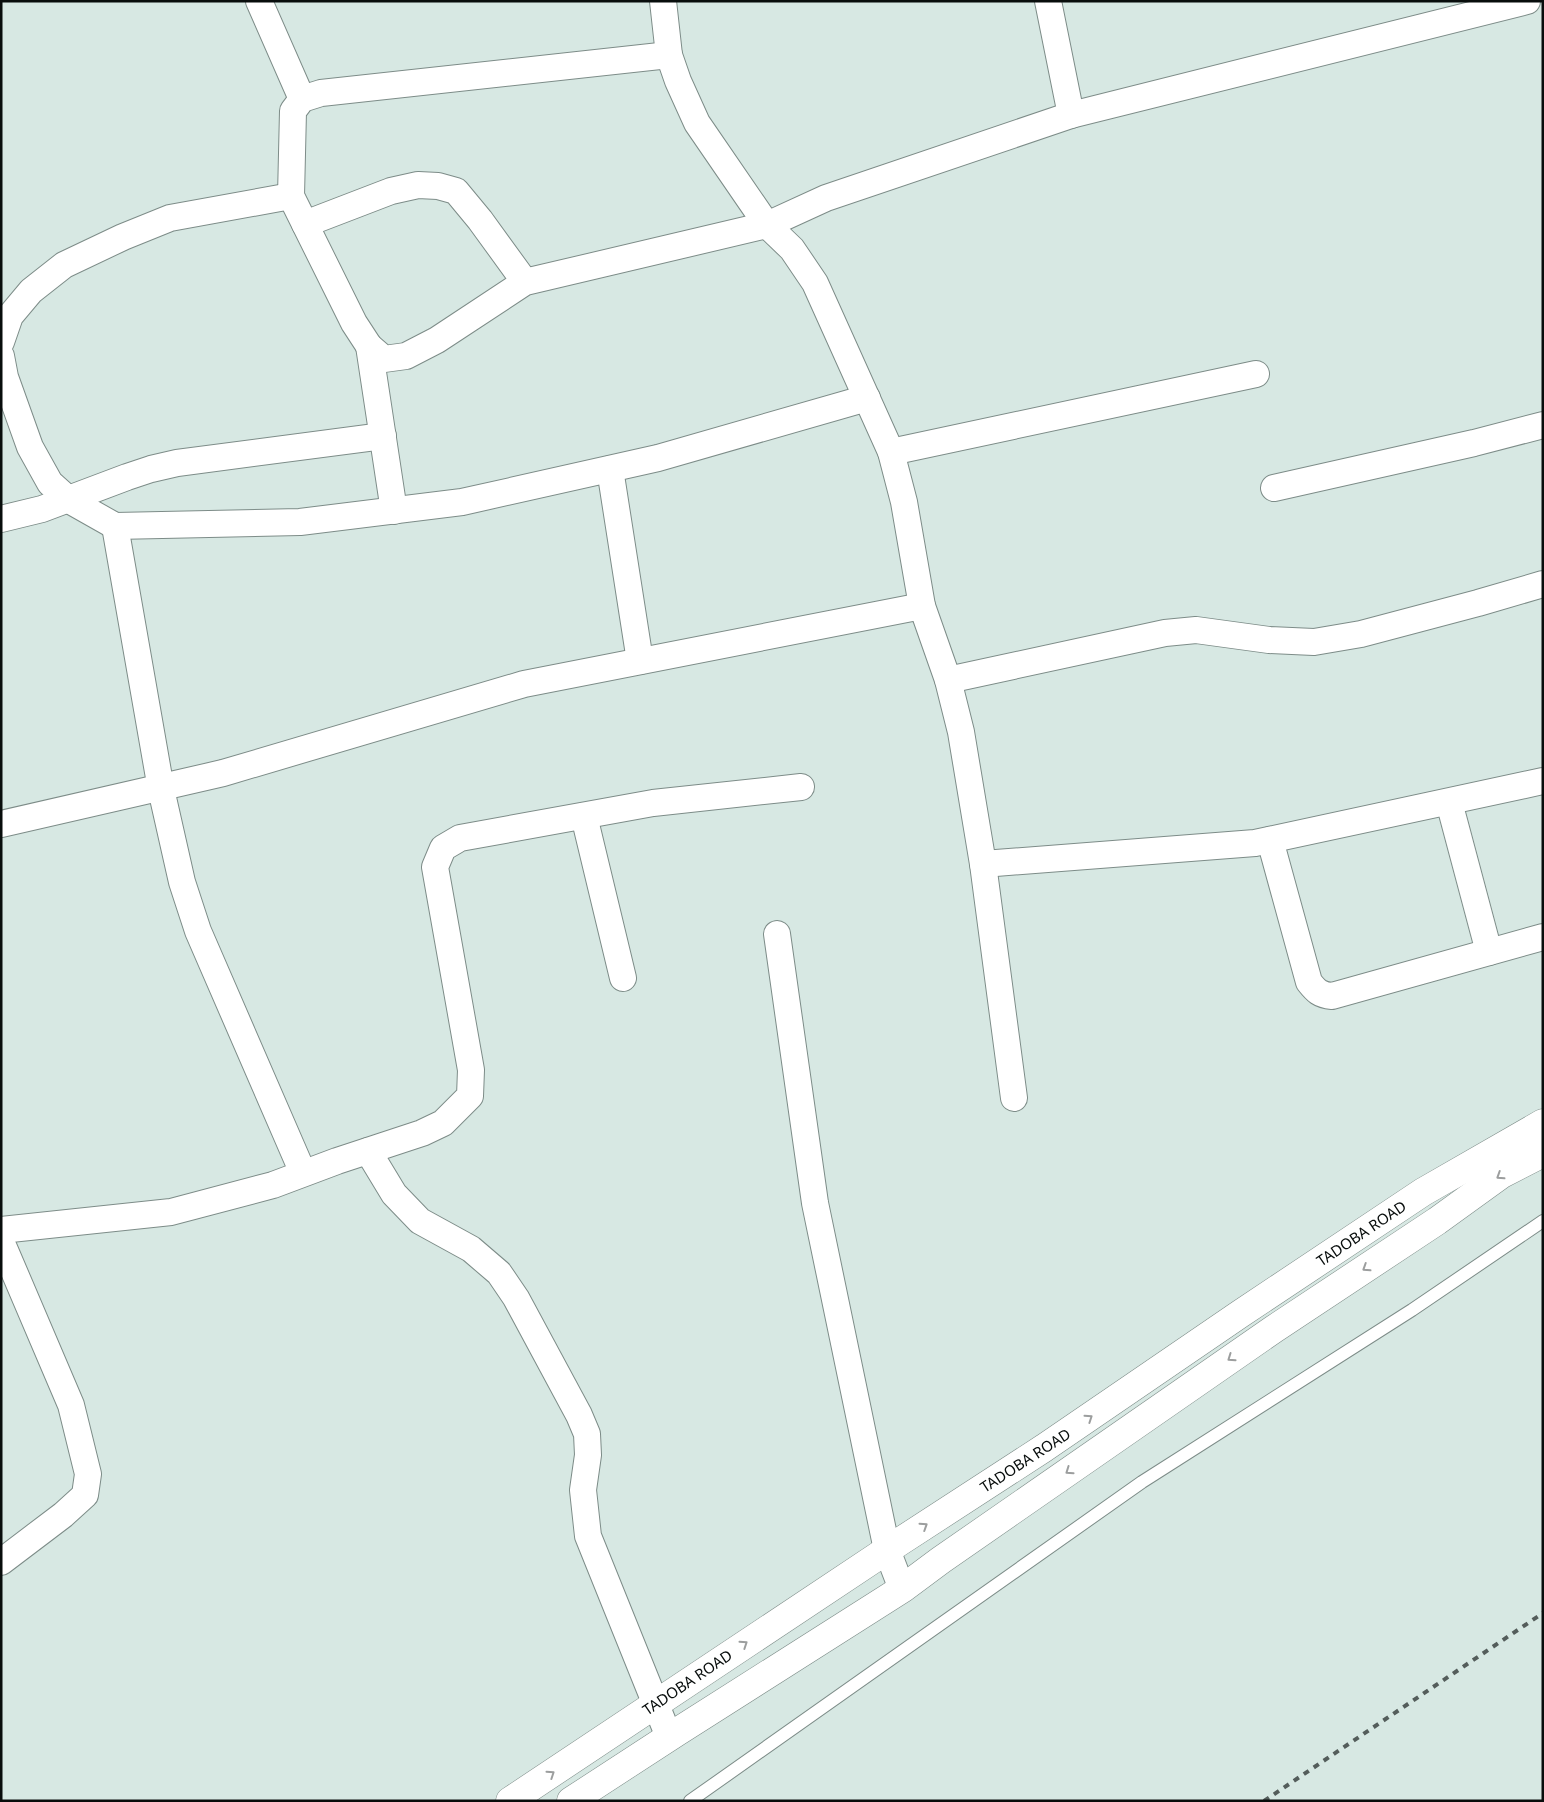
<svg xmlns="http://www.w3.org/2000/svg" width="1544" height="1802" viewBox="0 0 1544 1802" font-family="'Noto Sans',sans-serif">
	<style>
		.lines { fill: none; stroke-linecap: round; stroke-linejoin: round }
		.lane-casing { stroke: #7d8c88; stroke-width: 14 }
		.street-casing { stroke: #7d8c88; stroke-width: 28 }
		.primary-casing { stroke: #7d8c88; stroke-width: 29 }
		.lane { stroke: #fff; stroke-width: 12 }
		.street { stroke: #fff; stroke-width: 26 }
		.primary { stroke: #fff; stroke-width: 28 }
		.rail { stroke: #545d5b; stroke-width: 4; stroke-dasharray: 6 6; stroke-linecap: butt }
		.oneway { stroke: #9c9e9e }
		.labels { text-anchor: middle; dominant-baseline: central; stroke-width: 4; stroke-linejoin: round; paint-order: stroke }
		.street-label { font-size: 15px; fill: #080d0c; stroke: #fff }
	</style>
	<rect width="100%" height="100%" fill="#d7e8e3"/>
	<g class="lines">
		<g class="lane-casing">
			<polyline id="lane" points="690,1801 1142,1482 1412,1310 1543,1221"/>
		</g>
		<g class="street-casing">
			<g id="street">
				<polyline points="259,1 302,99"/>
				<polyline points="663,1 669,55 678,81 697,123 767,225 792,249 815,283 891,452 904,502 922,606"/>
				<polyline points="1048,1 1071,115"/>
				<polyline points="669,55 321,93 302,99 293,111 291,196 354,323 369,346 384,359 406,356 437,340 525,282 767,225 826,198 1071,115 1527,1"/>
				<polyline points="305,224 391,191 418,185 438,186 456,191 480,220 525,282"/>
				<polyline points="1,342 10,316 31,291 64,265 123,237 170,218 291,196"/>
				<polyline points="369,346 394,511"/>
				<polyline points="1,356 5,377 30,447 50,483 69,500 115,526 300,522 462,502 658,458 867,398"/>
				<polyline points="891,452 1256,374"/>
				<polyline points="610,469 640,661"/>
				<polyline points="1274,488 1474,443 1543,425"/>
				<polyline points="1,519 42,509 127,477 151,469 177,463 383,436"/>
				<polyline points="115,526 161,789 182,882 198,931 303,1173"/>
				<polyline points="948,680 1165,633 1196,630 1269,640 1314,642 1361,634 1478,603 1543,584"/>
				<polyline points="1449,802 1489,952"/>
				<polyline points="584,816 623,978"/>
				<polyline points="1,824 223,773 524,684 922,606 948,680 961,732 983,864 1255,843 1543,781"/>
				<path d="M1270,840L1309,982C1316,991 1320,995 1332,996L1543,937"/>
				<polyline points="983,864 1014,1098"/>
				<polyline points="777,934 815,1203 887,1550 902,1589"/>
				<polyline points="368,1151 394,1194 420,1221 471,1249 499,1273 516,1298 579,1415 587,1434 588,1455 583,1490 588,1536 669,1737"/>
				<polyline points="1,1230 171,1212 273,1185 337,1161 422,1133 443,1123 470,1096 471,1070 435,867 443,848 460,838 653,803 801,787"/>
				<polyline points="1,1241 71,1405 88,1474 85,1495 63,1515 1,1562"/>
			</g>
		</g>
		<g class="primary-casing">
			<g id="primary">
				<polyline points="510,1801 887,1550 1044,1448 1240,1314 1423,1192 1543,1123"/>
				<polyline points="571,1801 677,1732 902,1589 941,1560 1274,1329 1437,1221 1502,1174 1543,1153"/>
			</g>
		</g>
		<use href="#lane" class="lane"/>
		<use href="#street" class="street"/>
		<use href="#primary" class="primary"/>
		<polyline class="rail" points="1264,1801 1543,1613"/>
	</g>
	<defs><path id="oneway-chevron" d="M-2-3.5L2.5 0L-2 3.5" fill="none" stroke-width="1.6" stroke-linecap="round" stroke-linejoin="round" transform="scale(1.25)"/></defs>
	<g class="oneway">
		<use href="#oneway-chevron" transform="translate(1500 1176) rotate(147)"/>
		<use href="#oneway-chevron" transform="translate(1366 1268) rotate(147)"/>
		<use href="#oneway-chevron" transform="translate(1231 1358) rotate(145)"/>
		<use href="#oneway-chevron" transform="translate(1089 1418) rotate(-34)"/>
		<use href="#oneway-chevron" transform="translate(1069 1471) rotate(145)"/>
		<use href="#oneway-chevron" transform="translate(924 1526) rotate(-33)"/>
		<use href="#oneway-chevron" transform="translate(744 1644) rotate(-34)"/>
		<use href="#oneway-chevron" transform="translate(551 1774) rotate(-34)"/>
	</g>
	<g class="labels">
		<g class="street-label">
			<text transform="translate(1361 1233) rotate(-34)">TADOBA ROAD</text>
			<text transform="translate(1025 1460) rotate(-33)">TADOBA ROAD</text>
			<text transform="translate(687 1682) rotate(-34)">TADOBA ROAD</text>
		</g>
	</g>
	<rect width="1544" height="1802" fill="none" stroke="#080d0c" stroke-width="5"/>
</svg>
